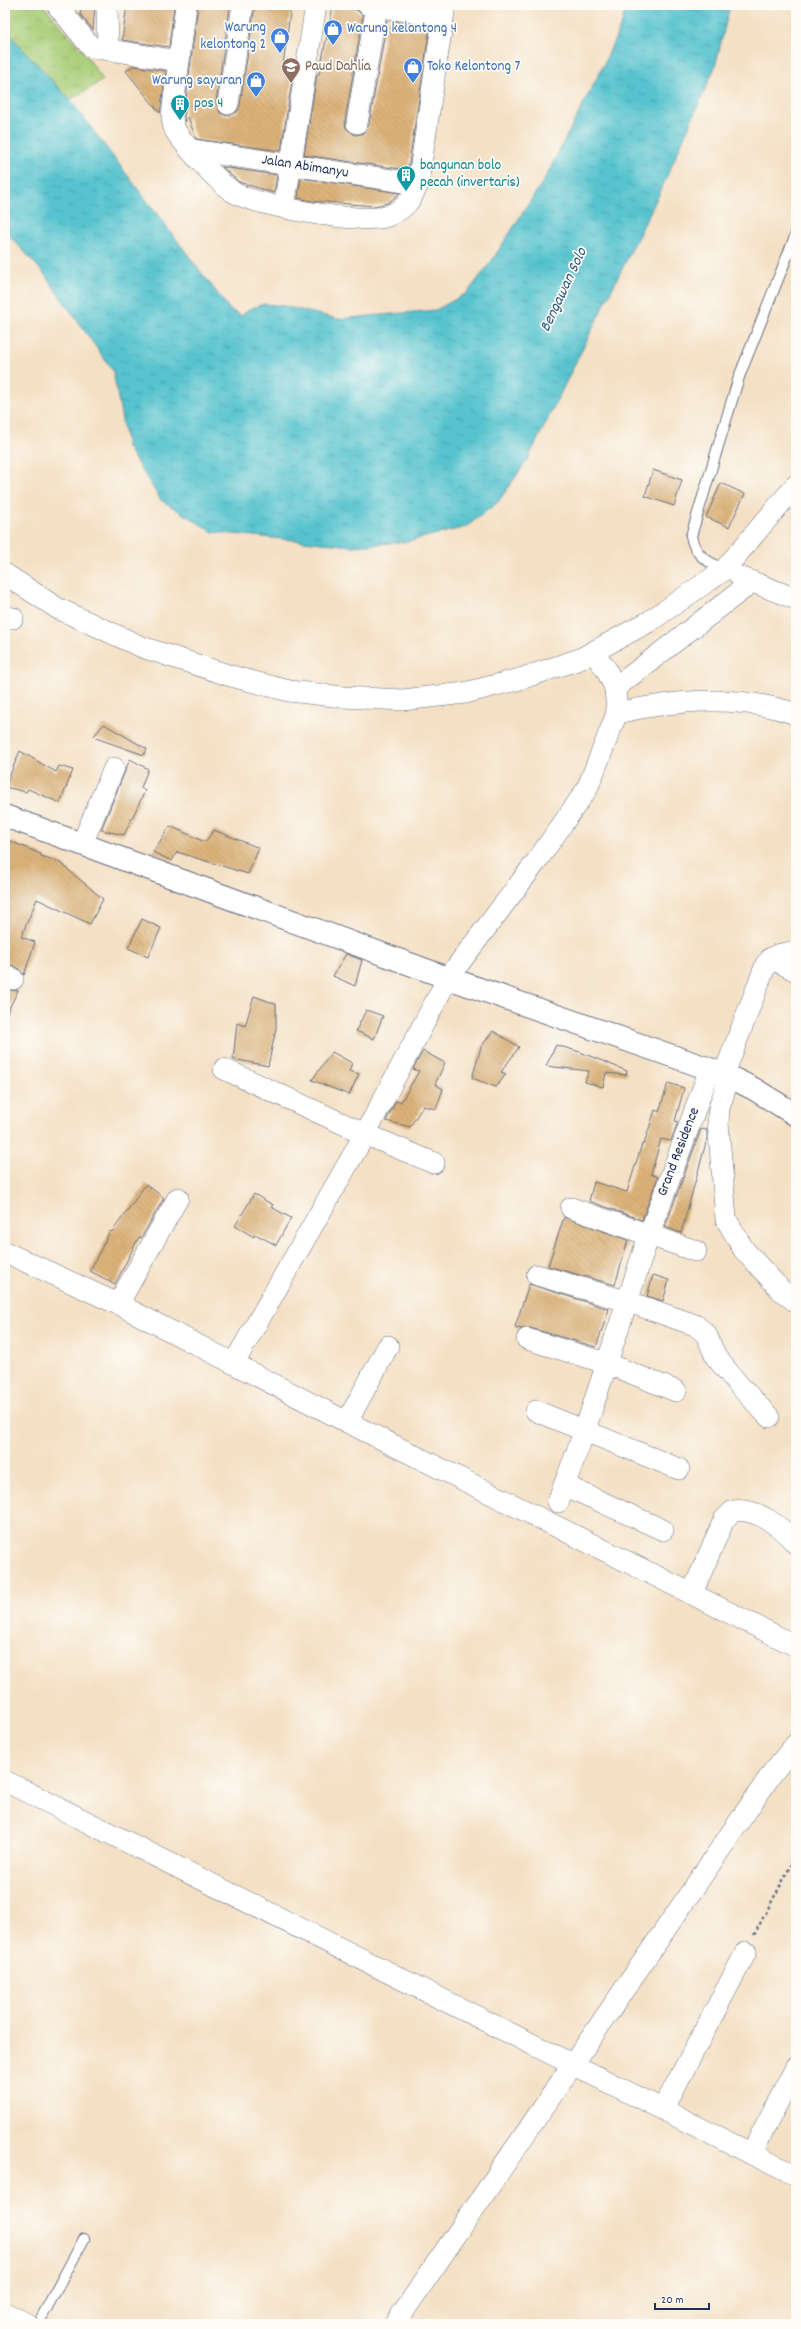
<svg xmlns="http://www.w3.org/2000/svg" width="801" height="2329" viewBox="0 0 801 2329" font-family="Dekko,sans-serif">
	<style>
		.park { fill: url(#park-tufts); stroke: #627e6a }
		.water { fill: url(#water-ripples); stroke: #387996 }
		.building { fill: url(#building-back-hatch) }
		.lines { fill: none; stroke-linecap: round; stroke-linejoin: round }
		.lane-casing { stroke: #676d82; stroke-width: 12 }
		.street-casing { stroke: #676d82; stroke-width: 22 }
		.secondary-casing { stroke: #676d82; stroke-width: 24 }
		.path { stroke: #676d82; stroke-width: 2.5; stroke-dasharray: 3 3; stroke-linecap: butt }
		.lane { stroke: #fff; stroke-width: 10 }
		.street { stroke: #fff; stroke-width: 21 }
		.secondary { stroke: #fff; stroke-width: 22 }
		.labels { text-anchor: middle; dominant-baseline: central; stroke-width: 3.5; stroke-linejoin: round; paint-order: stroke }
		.shop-label { font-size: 15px; fill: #366cbe; stroke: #fdfcf7; text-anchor: end }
		.education-label { font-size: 15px; fill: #785e54; stroke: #fdfcf7; text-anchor: start }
		.culture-label { font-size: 15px; fill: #0d838f; stroke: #fdfcf7; text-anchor: start }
		.street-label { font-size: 15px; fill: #1b2f5e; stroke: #fdfcf7 }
		.water-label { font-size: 16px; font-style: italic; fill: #2d5b80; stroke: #fdfcf7 }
	</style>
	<defs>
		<pattern id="park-tufts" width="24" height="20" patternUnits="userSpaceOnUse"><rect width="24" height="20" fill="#a8cd77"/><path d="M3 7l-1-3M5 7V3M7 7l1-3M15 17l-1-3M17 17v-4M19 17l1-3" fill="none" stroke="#90b069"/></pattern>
		<pattern id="water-ripples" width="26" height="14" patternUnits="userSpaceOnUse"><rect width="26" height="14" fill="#56c3ce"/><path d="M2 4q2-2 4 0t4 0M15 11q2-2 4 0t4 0" fill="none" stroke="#469faa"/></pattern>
		<pattern id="building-back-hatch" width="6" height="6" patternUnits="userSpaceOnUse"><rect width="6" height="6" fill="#dcb37a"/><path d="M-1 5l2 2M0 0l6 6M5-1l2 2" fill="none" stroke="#bc9a6c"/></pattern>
	</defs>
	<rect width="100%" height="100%" fill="#fdfcf7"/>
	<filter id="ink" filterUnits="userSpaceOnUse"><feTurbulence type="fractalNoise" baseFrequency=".025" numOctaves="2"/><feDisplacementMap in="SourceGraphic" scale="8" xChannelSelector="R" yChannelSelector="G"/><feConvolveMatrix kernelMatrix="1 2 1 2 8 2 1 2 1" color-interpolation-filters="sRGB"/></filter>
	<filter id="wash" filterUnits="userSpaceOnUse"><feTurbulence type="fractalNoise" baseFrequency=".012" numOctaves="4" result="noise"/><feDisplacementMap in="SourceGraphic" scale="16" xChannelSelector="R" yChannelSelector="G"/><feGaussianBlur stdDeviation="0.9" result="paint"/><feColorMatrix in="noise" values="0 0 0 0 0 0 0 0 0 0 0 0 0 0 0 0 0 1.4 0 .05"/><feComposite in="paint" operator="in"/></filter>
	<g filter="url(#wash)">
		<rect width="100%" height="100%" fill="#f4e0c4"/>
		<polygon class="park" points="5,5 43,5 86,55 103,80 70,100 5,30"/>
		<polygon class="water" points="626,5 730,5 715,67 660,192 528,459 498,502 466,527 405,542 352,546 213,532 161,500 127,447 113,371 42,271 5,231 5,30 70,100 230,310 242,316 249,309 264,304 284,306 338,319 436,310 467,293 491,262 544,180 603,66 622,23"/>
		<g id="blocks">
			<g class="building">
				<polygon points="82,5 95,5 93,30 80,14"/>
				<polygon points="127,5 174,5 169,47 122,40"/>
				<polygon points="198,5 224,5 223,8 230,8 216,102 220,113 227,116 237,112 240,106 255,5 291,5 283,66 294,68 281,151 196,139 188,117 185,122 184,116"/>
				<polygon points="333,7 357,10 363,16 345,121 346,128 355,135 362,134 369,125 387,20 430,27 408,170 304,155 317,74 319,74"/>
				<polygon points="133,66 166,71 160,113 126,71"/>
				<polygon points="222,167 277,175 274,193 239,182"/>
				<polygon points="301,178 400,193 388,203 375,206 312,201 298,198"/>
				<polygon points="653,470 682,480 674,506 645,496"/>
				<polygon points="721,483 745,494 729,527 706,517"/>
				<polygon points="104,724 147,749 144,755 93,737"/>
				<polygon points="20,751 56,772 59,766 73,770 60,803 28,789 26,792 5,787"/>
				<polygon points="130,759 148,769 141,788 145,791 124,835 101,830"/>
				<polygon points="170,826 205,842 214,830 259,848 248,874 177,852 172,861 153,852"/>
				<polygon points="5,839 41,854 41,856 59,862 103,899 90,924 37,899 21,937 35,942 24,975 18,968 5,963"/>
				<polygon points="142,919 161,928 148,957 128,948"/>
				<polygon points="346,954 362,960 355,986 333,976"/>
				<polygon points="5,988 13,991 18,990 5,1017"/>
				<polygon points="254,996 276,1004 276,1029 268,1066 233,1059 237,1023 245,1026"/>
				<polygon points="366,1010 383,1016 374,1039 356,1031"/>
				<polygon points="493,1031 519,1047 501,1072 506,1074 496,1087 472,1078 481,1047"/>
				<polygon points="556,1045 580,1052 627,1071 626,1075 606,1073 603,1087 585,1082 589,1071 546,1066"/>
				<polygon points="423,1051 445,1063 435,1084 443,1089 436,1109 423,1106 410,1127 386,1121 396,1101 401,1102 419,1071 413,1069"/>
				<polygon points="332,1052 352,1063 349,1071 359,1074 349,1095 312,1080"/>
				<polygon points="668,1083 684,1088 675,1121 678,1122 671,1141 661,1139 651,1174 658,1177 642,1220 589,1201 594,1182 627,1192 642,1144 644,1144 655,1110 659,1112"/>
				<polygon points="701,1129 707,1130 707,1139 681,1233 665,1227"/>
				<polygon points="146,1184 164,1198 141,1238 139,1237 115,1284 90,1271 110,1231 112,1232"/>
				<polygon points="254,1194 273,1205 271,1207 291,1218 276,1245 255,1234 254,1237 235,1226"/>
				<polygon points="564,1217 628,1240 615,1285 548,1266"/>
				<polygon points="653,1275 669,1280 663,1301 647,1296"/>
				<polygon points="529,1284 609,1309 596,1347 530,1328 521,1329 515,1327"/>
			</g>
		</g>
	</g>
	<g filter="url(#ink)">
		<use href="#blocks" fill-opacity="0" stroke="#676d82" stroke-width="1"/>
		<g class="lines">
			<g class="lane-casing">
				<g id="lane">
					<path d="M724,570C707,561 695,556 691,536L739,377L796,234"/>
					<polyline points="38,2324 84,2239"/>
				</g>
			</g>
			<g class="street-casing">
				<g id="street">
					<polyline points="57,5 91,47 179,61"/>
					<polyline points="107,5 108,50"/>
					<path d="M186,5L172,115C172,120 173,125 175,130C184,145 219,183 233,192C255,206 365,225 388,216C405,209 411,201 418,184L445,5"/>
					<polyline points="368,5 443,17"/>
					<polyline points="228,104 243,5"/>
					<polyline points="357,123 377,5"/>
					<polyline points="192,150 418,184"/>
					<polyline points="284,207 316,5"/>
					<polyline points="5,574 57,608 142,647 231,676 289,691 343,697 403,700 465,693 520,679 580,659 650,621 724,570 796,485"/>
					<polyline points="740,577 796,599"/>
					<polyline points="5,617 13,618"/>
					<polyline points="615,688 752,582"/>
					<path d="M617,713C676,700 737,694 796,714"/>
					<polyline points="82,844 114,768"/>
					<polyline points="771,958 796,971"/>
					<polyline points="5,975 13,979"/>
					<polyline points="224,1069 365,1134 434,1163"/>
					<polyline points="724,1074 766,964 777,955 796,951"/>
					<polyline points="729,1077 719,1108 718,1123 726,1219 744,1250 781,1290 796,1302"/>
					<polyline points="571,1208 696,1251"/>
					<polyline points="5,1252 118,1304 347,1422 796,1646"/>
					<polyline points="537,1275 626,1301 695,1325 706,1334 716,1357 738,1384 769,1417"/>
					<polyline points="118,1304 178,1198"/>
					<polyline points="527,1339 606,1363 676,1391"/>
					<polyline points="234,1363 365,1134 448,978 536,862 587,789 617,713 615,688 606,669 593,652"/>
					<polyline points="536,1411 679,1469"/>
					<polyline points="347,1422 388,1346"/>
					<polyline points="564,1485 663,1530"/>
					<polyline points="558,1502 585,1430 649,1235 710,1069"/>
					<path d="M692,1593L724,1520L733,1511C756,1507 782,1527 796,1544"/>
					<polyline points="5,1781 796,2176"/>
					<polyline points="663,2109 746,1952"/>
					<polyline points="751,2154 796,2067"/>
					<polyline points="5,2313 27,2324"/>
					<polyline points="395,2324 732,1832 773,1772 796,1744"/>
				</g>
			</g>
			<g class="secondary-casing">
				<polyline id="secondary" points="5,816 448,978 724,1074 754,1089 796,1115"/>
			</g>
			<polyline class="path" points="754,1935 796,1856"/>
			<use href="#lane" class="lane"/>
			<use href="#street" class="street"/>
			<use href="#secondary" class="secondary"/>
		</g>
	</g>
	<defs>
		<g id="shop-pin" transform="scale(1)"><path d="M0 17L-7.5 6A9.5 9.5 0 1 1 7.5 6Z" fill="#3f7fe0" stroke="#fdfcf7"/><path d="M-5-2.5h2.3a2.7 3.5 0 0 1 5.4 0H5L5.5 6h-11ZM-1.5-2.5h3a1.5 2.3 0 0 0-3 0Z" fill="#fff"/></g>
		<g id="school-pin" transform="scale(1)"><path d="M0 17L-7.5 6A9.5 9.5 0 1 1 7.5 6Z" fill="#8d6e63" stroke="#fdfcf7"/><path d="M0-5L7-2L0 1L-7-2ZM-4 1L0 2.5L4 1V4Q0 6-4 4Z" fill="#fff"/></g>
		<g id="building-pin" transform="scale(1)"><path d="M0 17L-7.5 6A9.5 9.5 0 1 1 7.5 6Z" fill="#0f9aa8" stroke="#fdfcf7"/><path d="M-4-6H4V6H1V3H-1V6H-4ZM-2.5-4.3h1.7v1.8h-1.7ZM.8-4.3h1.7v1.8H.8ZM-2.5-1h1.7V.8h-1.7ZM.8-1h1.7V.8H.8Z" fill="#fff"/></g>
	</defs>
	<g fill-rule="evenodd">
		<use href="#shop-pin" x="333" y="29"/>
		<use href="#shop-pin" x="280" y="37"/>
		<use href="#school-pin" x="291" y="67"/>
		<use href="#shop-pin" x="413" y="67"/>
		<use href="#shop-pin" x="256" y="81"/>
		<use href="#building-pin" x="180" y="104"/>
		<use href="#building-pin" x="406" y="175"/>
	</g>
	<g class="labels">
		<g class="shop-label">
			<text x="266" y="28">Warung<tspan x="266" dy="17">kelontong 2</tspan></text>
			<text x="347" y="29" text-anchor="start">Warung kelontong 4</text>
			<text x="427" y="67" text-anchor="start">Toko Kelontong 7</text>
			<text x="242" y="81">Warung sayuran</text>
		</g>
		<g class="education-label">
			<text x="305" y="67">Paud Dahlia</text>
		</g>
		<g class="culture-label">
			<text x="194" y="104">pos 4</text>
			<text x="420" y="166">bangunan bolo<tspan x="420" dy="17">pecah (invertaris)</tspan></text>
		</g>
		<g class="street-label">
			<text transform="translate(305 167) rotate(9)">Jalan Abimanyu</text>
			<text transform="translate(679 1152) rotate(-69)">Grand Residence</text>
		</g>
		<g class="water-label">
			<text transform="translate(564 290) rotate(-65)">Bengawan Solo</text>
		</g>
	</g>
	<rect width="801" height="2329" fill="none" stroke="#fdfcf7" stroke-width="20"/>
	<path d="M655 2303v6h54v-6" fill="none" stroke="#1b2f5e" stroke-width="2"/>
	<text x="661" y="2303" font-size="12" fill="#1b2f5e" stroke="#fdfcf7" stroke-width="3" paint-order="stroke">20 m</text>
</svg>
